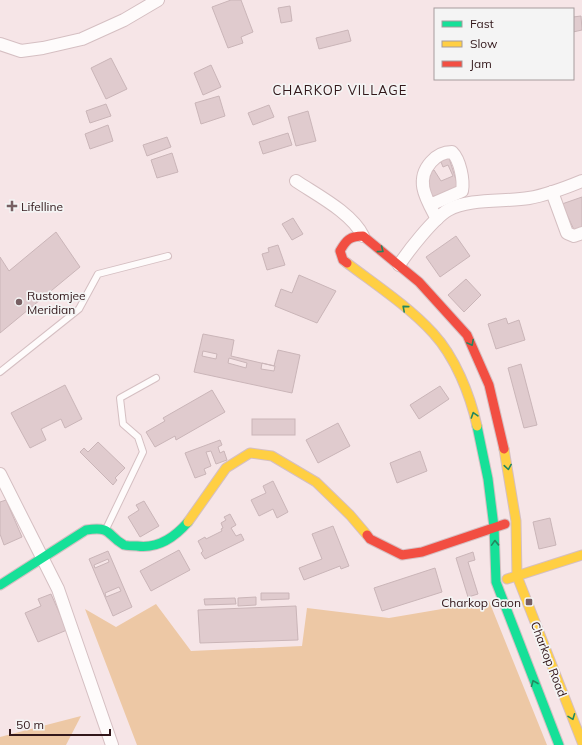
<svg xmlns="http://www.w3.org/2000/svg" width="582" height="745" viewBox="0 0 582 745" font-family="Mulish,sans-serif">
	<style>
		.green { fill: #edc8a5 }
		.building { fill: #e0cbce; stroke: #cab5b8; fill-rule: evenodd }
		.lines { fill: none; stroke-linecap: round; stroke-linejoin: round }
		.lane-casing { stroke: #d5bfc2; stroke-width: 8 }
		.street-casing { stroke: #d5bfc2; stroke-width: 14 }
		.fast-casing { stroke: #d5bfc2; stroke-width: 11 }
		.slow-casing { stroke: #d5bfc2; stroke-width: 11 }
		.jam-casing { stroke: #d5bfc2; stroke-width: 11 }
		.lane { stroke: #fefbfb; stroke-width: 6 }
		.street { stroke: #fefbfb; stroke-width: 12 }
		.fast { stroke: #16e098; stroke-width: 9 }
		.slow { stroke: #ffcf43; stroke-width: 9 }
		.jam { stroke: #f24e42; stroke-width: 9 }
		.oneway { stroke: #23865f }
		.poi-dot { fill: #775f62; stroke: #f4f4f4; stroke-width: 1.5 }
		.labels { text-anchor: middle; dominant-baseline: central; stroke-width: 3.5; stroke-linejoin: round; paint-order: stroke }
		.poi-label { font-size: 12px; fill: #32171a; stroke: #f4f4f4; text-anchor: start }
		.street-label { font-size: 12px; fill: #32171a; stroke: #f4f4f4 }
		.neighbourhood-label { font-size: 13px; letter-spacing: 1px; fill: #32171a; stroke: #f4f4f4 }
	</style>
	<rect width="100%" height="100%" fill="#f6e5e7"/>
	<g class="green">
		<polygon points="489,601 547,745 137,745 85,609 116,627 156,604 191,651 302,646 307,608 389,618"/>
		<polygon points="81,716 66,745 0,745 0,737"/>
	</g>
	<g class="building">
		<polygon points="231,0 241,0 253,32 241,37 243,43 228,48 212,7"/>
		<polygon points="290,6 292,21 281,23 278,8"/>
		<polygon points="581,16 582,30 573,32 573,17"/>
		<polygon points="348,30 351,41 319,49 316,38"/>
		<polygon points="111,58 127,89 106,99 91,68"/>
		<polygon points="211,65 221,87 203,95 194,73"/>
		<polygon points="219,96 225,116 201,124 195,103"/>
		<polygon points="106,104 111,116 90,123 86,111"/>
		<polygon points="269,105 274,117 253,125 248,113"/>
		<polygon points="308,111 316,141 296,146 288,117"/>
		<polygon points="108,125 113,141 90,149 85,134"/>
		<polygon points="288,133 292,145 263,154 259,142"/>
		<polygon points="167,137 171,147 147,156 143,145"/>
		<polygon points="172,153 178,172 157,178 151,160"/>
		<polygon points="448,155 459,189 431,197 425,175 434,170 441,181 453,176 448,165 443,167 441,162 438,163"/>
		<polygon points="582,197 582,229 575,232 562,204"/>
		<polygon points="293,218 303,234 292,240 282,224"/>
		<polygon points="56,232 80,267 0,333 0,257 9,271"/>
		<polygon points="456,236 470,256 440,277 426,257"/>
		<polygon points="278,245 285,265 267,270 262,254 269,252 268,248"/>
		<polygon points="299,275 336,291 317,323 275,306 281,289 292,293"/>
		<polygon points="466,279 481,295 464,312 448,295"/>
		<polygon points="506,318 508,324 519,320 525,340 496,349 488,324"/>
		<path d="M203,334L234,340L231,356L274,366L278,350L300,355L292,393L194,372ZM203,351L217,354L216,359L202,356ZM229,358L247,363L246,368L228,363ZM262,363L275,366L274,371L261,369Z"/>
		<polygon points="521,364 537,425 524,428 508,368"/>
		<polygon points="65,385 82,419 65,428 61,419 41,429 46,440 30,448 11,413"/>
		<polygon points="440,386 449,399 419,419 410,405"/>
		<polygon points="212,390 225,412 176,440 175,436 155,447 146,432 165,421 163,418"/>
		<rect x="252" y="419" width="43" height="16"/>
		<polygon points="338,423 350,446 318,463 306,440"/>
		<polygon points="220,440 222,445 218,447 220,453 224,451 227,460 216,464 211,451 206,452 211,466 204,469 206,474 195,478 185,453"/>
		<polygon points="98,442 125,468 115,478 117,480 113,485 80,452 84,448 88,452"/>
		<polygon points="420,451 427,471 397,483 390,463"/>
		<polygon points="273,481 288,512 277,518 273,509 259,516 251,500 266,493 263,486"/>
		<polygon points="6,500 22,537 4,545 0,534 0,502"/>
		<polygon points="144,501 159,526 140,537 128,517 139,510 136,505"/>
		<polygon points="230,514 236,525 231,528 236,536 241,534 244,540 205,559 201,553 203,551 198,541 205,537 206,539 222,531 221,529 223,528 221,523 226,520 224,517"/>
		<polygon points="550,518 556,545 539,549 533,522"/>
		<polygon points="333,526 349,566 341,569 340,566 304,580 299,568 322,559 312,534"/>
		<polygon points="179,550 190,570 151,591 140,571"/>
		<path d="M108,551L132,607L113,616L89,559ZM108,559L109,562L95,568L94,565ZM119,587L121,591L106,597L105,593Z"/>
		<polygon points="473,552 475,560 468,562 478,594 468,597 456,558"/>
		<polygon points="435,568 442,592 382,611 374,588"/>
		<polygon points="261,593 289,593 289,599 261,600"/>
		<polygon points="51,594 67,630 38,642 25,613 41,606 38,599"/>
		<polygon points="256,597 256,605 238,606 238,598"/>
		<polygon points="235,598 236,604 205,605 204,599"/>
		<polygon points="296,606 298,640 200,643 198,610"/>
	</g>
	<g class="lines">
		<g class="lane-casing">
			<g id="lane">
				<polyline points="0,372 79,309 98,274 168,256"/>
				<polyline points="106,529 143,452 138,437 123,424 120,398 156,378"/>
			</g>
		</g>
		<g class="street-casing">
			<g id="street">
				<polyline points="0,44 21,51 43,48 82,39 124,20 158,0"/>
				<path d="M296,181C317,195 352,213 363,236"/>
				<polyline points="552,192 567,233 574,236 582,233"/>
				<path d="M430,205L462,191C464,180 460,160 452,152C443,152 437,155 431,162C414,181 427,200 437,219"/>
				<path d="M399,265C409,250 433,219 448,210C468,198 506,202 529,198C547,195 565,188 582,181"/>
				<polyline points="0,474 58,589 112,745"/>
			</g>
		</g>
		<g class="fast-casing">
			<g id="fast">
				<polyline points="477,426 488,479 494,527 496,582 559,745"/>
				<path d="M0,585L86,530C113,526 106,535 124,545C128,546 133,546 137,546C158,549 175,537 188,522"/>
			</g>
		</g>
		<g class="slow-casing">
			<g id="slow">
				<path d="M347,263C376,285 408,306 433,333C455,357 470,394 477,426"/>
				<polyline points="504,449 516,521 517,576 582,742"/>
				<polyline points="188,522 226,468 250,453 272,456 316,482 350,515 367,535"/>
				<polyline points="507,579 582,555"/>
			</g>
		</g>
		<g class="jam-casing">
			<g id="jam">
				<path d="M347,263L343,260L340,251C346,240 350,236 363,236L419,282L467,335L489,385L504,449"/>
				<polyline points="367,535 370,539 402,555 422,552 505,524"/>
			</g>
		</g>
		<use href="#lane" class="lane"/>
		<use href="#street" class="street"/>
		<use href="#fast" class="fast"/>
		<use href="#slow" class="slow"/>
		<use href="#jam" class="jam"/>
	</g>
	<defs><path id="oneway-chevron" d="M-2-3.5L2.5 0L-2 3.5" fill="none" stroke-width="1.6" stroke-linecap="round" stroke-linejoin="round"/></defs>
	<g class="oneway">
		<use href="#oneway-chevron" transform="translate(381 250) rotate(37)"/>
		<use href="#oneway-chevron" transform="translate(405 308) rotate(-139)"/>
		<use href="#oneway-chevron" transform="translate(471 343) rotate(62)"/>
		<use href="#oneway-chevron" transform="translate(474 415) rotate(-108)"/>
		<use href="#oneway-chevron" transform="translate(508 467) rotate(81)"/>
		<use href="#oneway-chevron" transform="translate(495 543) rotate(-92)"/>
		<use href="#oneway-chevron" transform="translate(534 683) rotate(-112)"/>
		<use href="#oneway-chevron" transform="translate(572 717) rotate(69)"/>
	</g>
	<g class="poi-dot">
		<path d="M10 200h4v4h4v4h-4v4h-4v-4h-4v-4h4z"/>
		<circle cx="19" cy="302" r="4"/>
		<rect x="525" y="598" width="8" height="8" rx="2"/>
	</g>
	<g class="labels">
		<g class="poi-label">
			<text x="21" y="206">Lifelline</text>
			<text x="27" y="295">Rustomjee<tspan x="27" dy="14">Meridian</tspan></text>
			<text x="521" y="602" text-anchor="end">Charkop Gaon</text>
		</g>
		<g class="street-label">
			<text transform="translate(549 659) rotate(69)">Charkop Road</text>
		</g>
		<g class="neighbourhood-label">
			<text x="340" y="90">CHARKOP VILLAGE</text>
		</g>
	</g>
	<rect x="434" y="8" width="140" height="72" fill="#f4f4f4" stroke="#a69c9d"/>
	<rect x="442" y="21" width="20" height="6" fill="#16e098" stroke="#a69c9d"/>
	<text x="470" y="28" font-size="12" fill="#32171a">Fast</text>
	<rect x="442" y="41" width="20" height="6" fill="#ffcf43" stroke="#a69c9d"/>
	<text x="470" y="48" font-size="12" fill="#32171a">Slow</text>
	<rect x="442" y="61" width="20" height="6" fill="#f24e42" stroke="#a69c9d"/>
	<text x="470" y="68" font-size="12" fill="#32171a">Jam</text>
	<path d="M10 729v6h100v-6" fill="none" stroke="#32171a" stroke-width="2"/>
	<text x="16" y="729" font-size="12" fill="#32171a" stroke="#f4f4f4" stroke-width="3" paint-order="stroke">50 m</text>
</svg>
